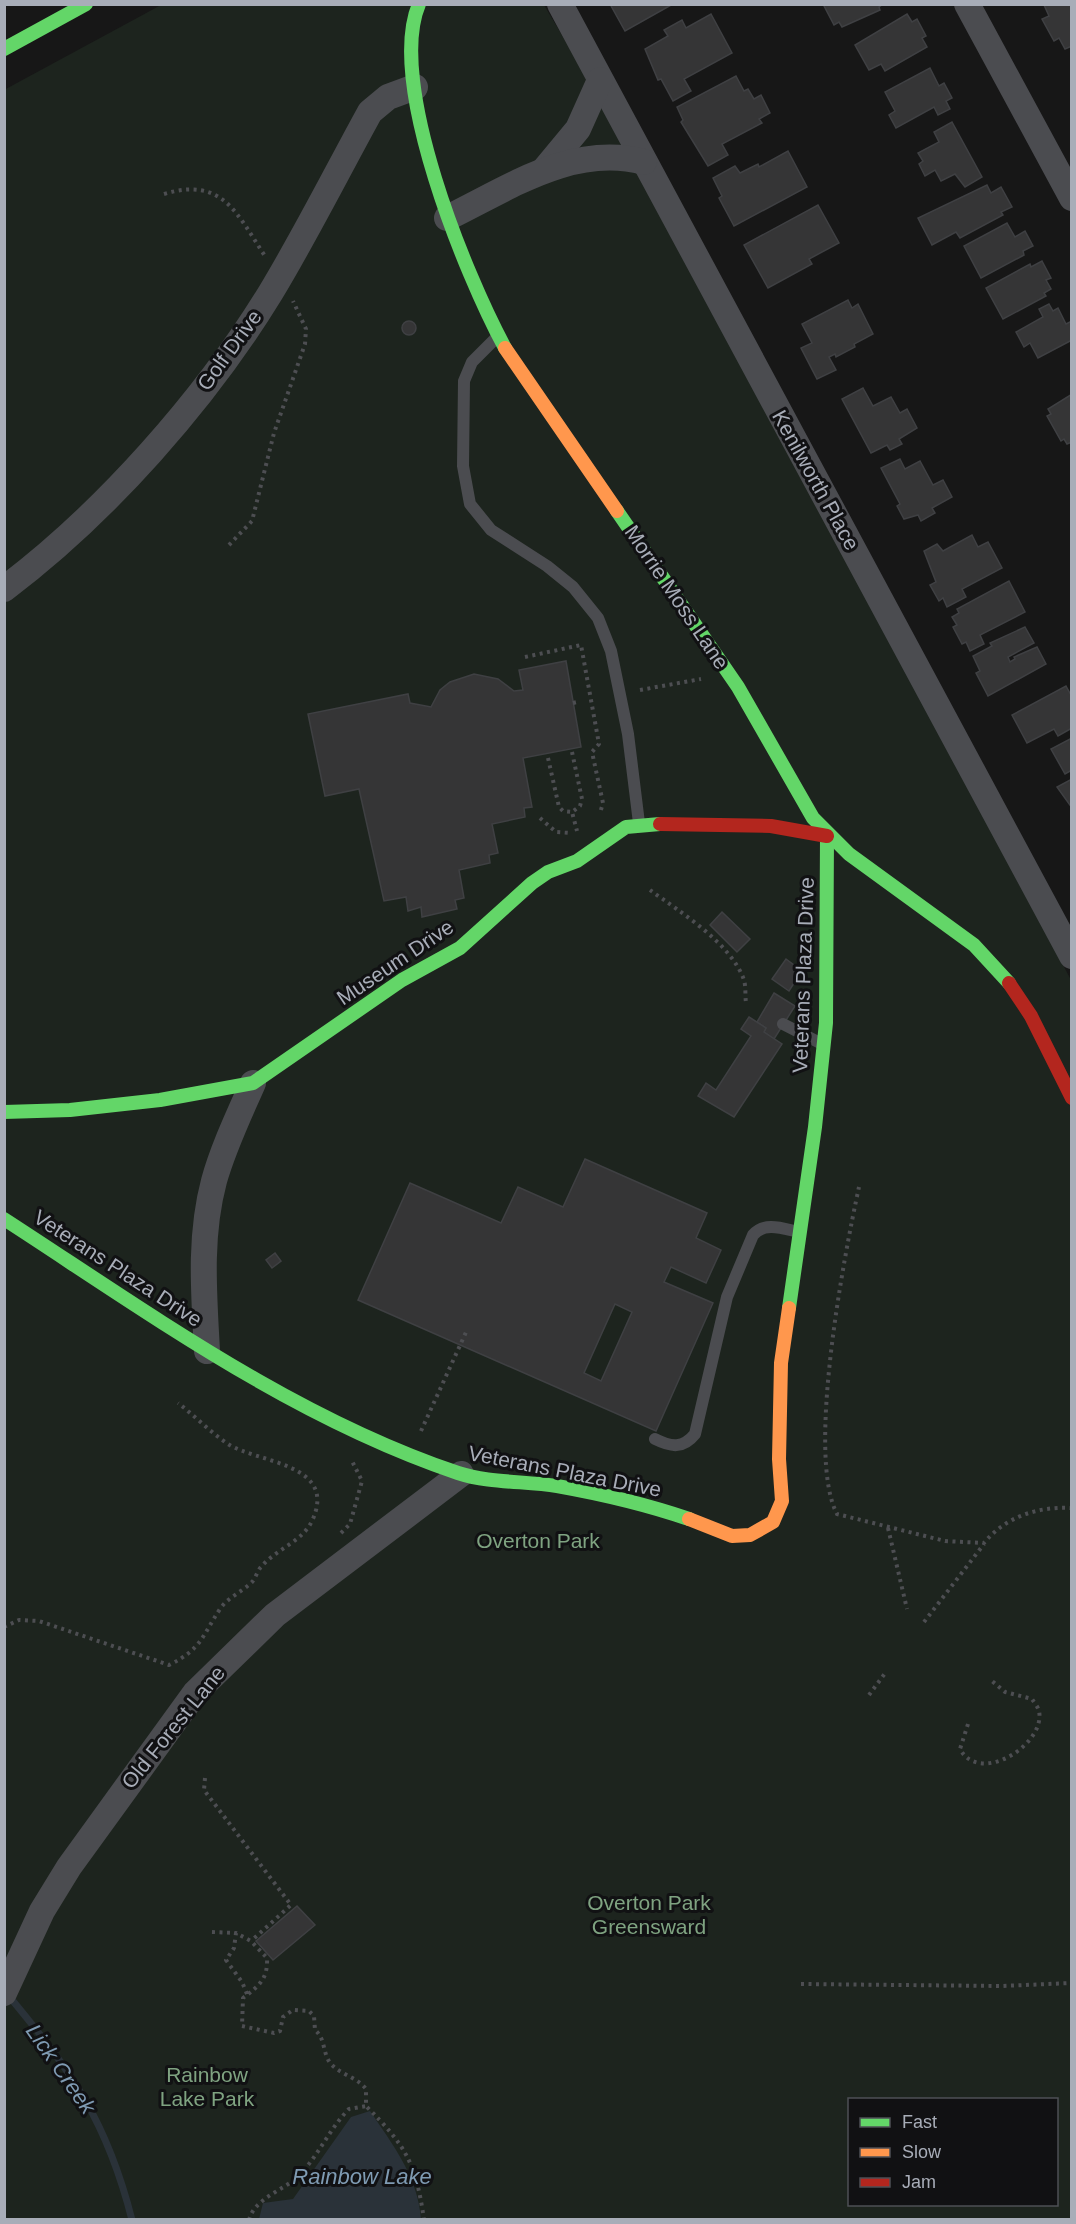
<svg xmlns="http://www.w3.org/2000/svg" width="1076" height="2224" viewBox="0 0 1076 2224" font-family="Helvetica,sans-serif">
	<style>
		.green { fill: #1d241e; fill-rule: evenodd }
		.water { fill: #2a3239 }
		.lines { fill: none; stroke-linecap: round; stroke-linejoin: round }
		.stream { stroke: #2a3239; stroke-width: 7 }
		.building { fill: #353536; stroke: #3f4043; stroke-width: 1.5; fill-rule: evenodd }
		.path { stroke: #4d4e52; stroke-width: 4; stroke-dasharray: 3 4.5; stroke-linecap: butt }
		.lane { stroke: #4b4c50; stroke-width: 12 }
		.street { stroke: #4b4c50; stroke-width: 26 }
		.fast { stroke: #63d668; stroke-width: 14 }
		.slow { stroke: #ff974d; stroke-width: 14 }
		.jam { stroke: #b3261e; stroke-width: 14 }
		.labels { text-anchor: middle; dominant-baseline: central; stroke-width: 6; stroke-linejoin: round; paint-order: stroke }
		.street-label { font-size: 21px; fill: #a8adb8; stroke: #111113 }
		.park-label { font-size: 21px; fill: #7fa381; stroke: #111113 }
		.water-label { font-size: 22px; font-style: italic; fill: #7f9bb3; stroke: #111113 }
	</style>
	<rect width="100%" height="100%" fill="#171717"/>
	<path class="green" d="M161,5H544L612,119L1071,980V2219H5L4,90ZM850,2100H1056V2204H850Z"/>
	<path class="water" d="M370,2111C393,2145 418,2177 421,2219H259L263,2203L293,2199L351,2117Z"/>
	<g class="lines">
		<path class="stream" d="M8,1995C72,2072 107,2121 132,2220"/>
	</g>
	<g class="building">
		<polygon points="610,4 673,4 625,31"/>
		<polygon points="823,4 883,4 879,7 880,10 842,27 839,22 834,25"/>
		<polygon points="1072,4 1072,46 1065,49 1059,38 1054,41 1042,19 1049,16 1044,5"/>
		<polygon points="711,14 732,53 684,79 691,91 673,101 661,79 658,80 645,49 668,36 664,30 682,20 686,28"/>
		<polygon points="907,14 912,22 917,19 926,36 922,38 927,47 885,71 881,64 869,70 855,45"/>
		<polygon points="930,68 939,86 944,83 952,98 946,101 950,109 938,115 934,107 896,128 889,115 895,111 885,92"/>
		<polygon points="736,76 744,91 748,89 754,99 761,95 770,113 759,119 762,123 722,144 728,155 708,166 681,122 683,120 677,107"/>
		<polygon points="952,122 982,177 965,187 955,174 941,181 935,170 925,176 919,164 923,161 918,153 939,142 934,132"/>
		<polygon points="788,151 807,187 734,226 719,198 722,196 713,178 735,166 740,173 758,164 759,167"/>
		<polygon points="987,185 991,193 1001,187 1012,207 1001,212 1003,215 960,238 956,232 932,245 918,218"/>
		<polygon points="818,205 839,243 809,259 812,264 768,288 744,245"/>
		<polygon points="1007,223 1015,237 1025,231 1033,246 1023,251 1024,255 981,278 964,246"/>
		<polygon points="1042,261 1051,278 1046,280 1051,289 1044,293 1046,296 1003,319 986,288 1030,264 1031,267"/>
		<polygon points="848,300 852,308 858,304 873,334 854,344 855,347 836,357 835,354 829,357 836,370 817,379 801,348 812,343 802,324"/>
		<polygon points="1049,304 1053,311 1058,308 1066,324 1072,321 1072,340 1038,358 1030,343 1024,347 1016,332 1043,317 1039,309"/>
		<circle cx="409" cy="328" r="7"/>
		<polygon points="863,388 873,406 891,397 900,413 907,409 917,428 899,439 902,444 890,450 887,445 871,453 842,399"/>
		<polygon points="1072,394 1072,442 1067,444 1064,439 1061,441 1047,416 1051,414 1048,409"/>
		<polygon points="900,459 905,469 920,461 933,485 943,480 952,497 932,508 935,513 921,521 918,515 904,519 897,506 900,504 881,468"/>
		<polygon points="972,535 978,547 988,542 1002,568 962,589 966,597 947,607 943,598 939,601 930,585 936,582 924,551 937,544 943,551"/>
		<polygon points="1009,581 1025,612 980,635 984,644 970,651 966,642 962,644 953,627 957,625 952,617 959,613 957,609"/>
		<polygon points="1025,627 1034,643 1008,657 1010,662 1015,659 1014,657 1037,647 1046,664 988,696 976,673 980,671 973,656 992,646 990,643"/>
		<polygon points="566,661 581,747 523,758 532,807 524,808 525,817 492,824 498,853 489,855 490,863 459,870 464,898 455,900 457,909 422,917 421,907 408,911 406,897 384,901 359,789 325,796 308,714 408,694 410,703 431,707 440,690 450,682 474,674 498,679 514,691 523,690 519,670"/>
		<polygon points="1066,686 1072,697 1072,728 1058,736 1054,729 1027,743 1012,715"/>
		<polygon points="1072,738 1072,770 1065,774 1051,749"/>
		<polygon points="1072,779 1072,808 1057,787"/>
		<polygon points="722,912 750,939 737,952 710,925"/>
		<polygon points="786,959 802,971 789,991 772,979"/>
		<polygon points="774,993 795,1006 774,1039 764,1032 766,1028 757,1022"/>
		<polygon points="749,1017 766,1028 764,1032 782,1044 734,1117 698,1096 706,1083 716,1090 751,1036 741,1029"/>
		<path d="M585,1159L707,1213L696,1238L721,1250L706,1283L671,1267L664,1282L713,1303L656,1431L358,1300L410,1183L501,1223L518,1187L563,1207ZM615,1304L632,1312L601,1381L584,1373Z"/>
		<polygon points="275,1253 281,1261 272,1268 266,1260"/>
		<polygon points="297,1906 315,1925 273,1960 256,1941"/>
	</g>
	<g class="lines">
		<g class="path">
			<path d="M164,194C223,176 237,214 265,256"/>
			<polyline points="229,545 252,521 274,433 305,344 306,329 293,301"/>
			<polyline points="525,657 581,645 599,744 592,752 603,803 600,813"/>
			<polyline points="640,690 701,679"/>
			<polyline points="573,703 577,702"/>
			<polyline points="572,752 582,799 580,806 572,812 577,831"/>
			<polyline points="548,758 559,807 563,811 572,812"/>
			<polyline points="540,818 556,832 570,833"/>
			<path d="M650,890C680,912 731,943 744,980C746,987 745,996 746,1003"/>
			<path d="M859,1187C844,1256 806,1455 837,1514L945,1541L984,1543C1005,1517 1038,1506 1072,1508"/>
			<polyline points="421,1431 467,1330"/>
			<polyline points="888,1528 907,1609"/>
			<polyline points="341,1533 350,1524 362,1481 352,1461"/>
			<polyline points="924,1622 984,1544"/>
			<path d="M4,1627L19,1620L39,1621L169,1665C202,1649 202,1636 220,1609C228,1597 242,1592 252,1582C256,1578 257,1571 261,1567C276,1549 302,1542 312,1521C339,1463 257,1463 228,1444C210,1432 195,1416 178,1403"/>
			<polyline points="869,1695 886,1672"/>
			<path d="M968,1724L960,1749C980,1786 1046,1744 1039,1711C1038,1707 1034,1702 1032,1699L1005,1692L992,1681"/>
			<polyline points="205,1778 204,1790 291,1905 251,1941"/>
			<polyline points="212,1932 236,1933"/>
			<polyline points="801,1984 1001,1986 1072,1983"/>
			<path d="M247,1994L242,1982L226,1960L234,1948L236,1933L251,1941L267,1958C268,1979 259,1986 243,1998L242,2026L274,2033L280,2031L283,2017L293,2010L309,2011L314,2016L315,2030C326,2039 322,2053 331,2064C341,2075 357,2077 366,2089V2106C406,2146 416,2163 424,2220"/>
			<path d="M249,2220C254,2200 280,2191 294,2180C317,2160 328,2130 349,2109L366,2106"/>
		</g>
		<g class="lane">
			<polyline points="498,336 472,362 464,381 463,466 470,504 491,530 547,566 573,587 598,618 611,651 628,734 639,823"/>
			<polyline points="783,1024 822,1044"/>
			<path d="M655,1439C671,1447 683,1449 695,1434L727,1297L753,1235C765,1221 784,1229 799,1232"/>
		</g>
		<g class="street">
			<polyline points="560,4 1072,956"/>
			<polyline points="967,4 1072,198"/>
			<polyline points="544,170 578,129 600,80"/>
			<path d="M447,218C509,188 573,143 644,162"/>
			<path d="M4,589C105,513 205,400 271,292C306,234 337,172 370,112L388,97L415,87"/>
			<path d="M207,1351C204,1294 199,1237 214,1181C223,1148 239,1115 253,1083"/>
			<polyline points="4,1993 42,1911 69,1867 195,1693 275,1615 461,1474"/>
		</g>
		<g class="fast">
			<path d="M419,4C386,82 466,276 505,348"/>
			<polyline points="4,49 86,4"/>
			<polyline points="617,511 738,687 813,818 849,854 974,945 1009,983"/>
			<polyline points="4,1112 70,1110 160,1100 253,1083 402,980 460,948 532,883 548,872 577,861 626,827 660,824"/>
			<path d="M4,1219C149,1313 292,1417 458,1473C488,1483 525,1481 557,1486C602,1494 645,1504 689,1519"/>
			<polyline points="789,1308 815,1127 826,1023 827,836"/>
		</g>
		<g class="slow">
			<polyline points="505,348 617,511"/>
			<polyline points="689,1519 732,1536 750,1535 773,1522 782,1501 779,1459 781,1363 789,1308"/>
		</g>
		<g class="jam">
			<polyline points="660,824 771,826 827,836"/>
			<polyline points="1009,983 1031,1016 1072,1098"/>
		</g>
	</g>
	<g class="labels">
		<g class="street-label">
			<text transform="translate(229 350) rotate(-54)">Golf Drive</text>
			<text transform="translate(816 480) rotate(61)">Kenilworth Place</text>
			<text transform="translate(677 597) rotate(56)">Morrie Moss Lane</text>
			<text transform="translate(395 962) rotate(-34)">Museum Drive</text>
			<text transform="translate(803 975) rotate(-88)">Veterans Plaza Drive</text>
			<text transform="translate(118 1268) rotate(33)">Veterans Plaza Drive</text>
			<text transform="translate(565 1471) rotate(11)">Veterans Plaza Drive</text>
			<text transform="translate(173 1727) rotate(-51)">Old Forest Lane</text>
		</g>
		<g class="park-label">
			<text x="538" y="1540">Overton Park</text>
			<text x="649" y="1902">Overton Park<tspan x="649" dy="24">Greensward</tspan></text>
			<text x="207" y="2074">Rainbow<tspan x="207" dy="24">Lake Park</tspan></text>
		</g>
		<g class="water-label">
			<text transform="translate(61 2069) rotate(55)">Lick Creek</text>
			<text x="362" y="2176">Rainbow Lake</text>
		</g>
	</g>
	<rect width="1076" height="2224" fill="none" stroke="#a8adb8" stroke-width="12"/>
	<rect x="848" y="2098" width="210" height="108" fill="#111113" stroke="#4d4f55" stroke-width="1.5"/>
	<rect x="860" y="2118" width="30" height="9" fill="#63d668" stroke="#4d4f55" stroke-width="1.5"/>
	<text x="902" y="2128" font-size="18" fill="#a8adb8">Fast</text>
	<rect x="860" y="2148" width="30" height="9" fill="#ff974d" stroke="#4d4f55" stroke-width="1.5"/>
	<text x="902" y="2158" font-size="18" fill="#a8adb8">Slow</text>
	<rect x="860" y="2178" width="30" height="9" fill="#b3261e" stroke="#4d4f55" stroke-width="1.5"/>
	<text x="902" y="2188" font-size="18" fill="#a8adb8">Jam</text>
</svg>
